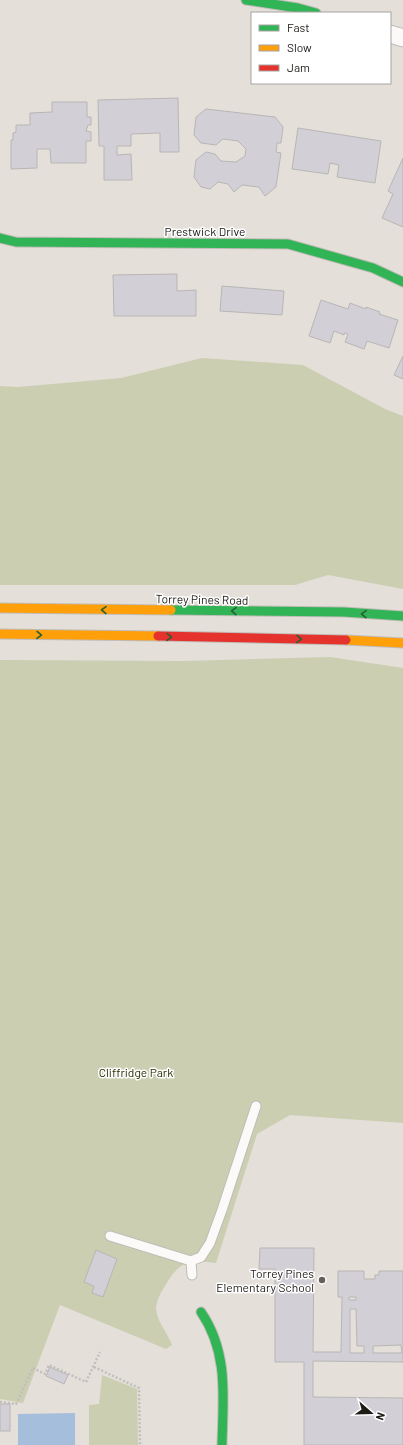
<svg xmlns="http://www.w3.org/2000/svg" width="403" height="1445" viewBox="0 0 403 1445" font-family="Barlow,sans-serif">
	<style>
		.green { fill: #cbceb1 }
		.water { fill: #a4bedc }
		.building { fill: #d2cfd6; stroke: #b8b6b5; fill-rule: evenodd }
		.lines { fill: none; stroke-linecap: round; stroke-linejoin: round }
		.lane-casing { stroke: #c0bcb7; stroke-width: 11 }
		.street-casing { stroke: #c0bcb7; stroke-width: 19 }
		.fast-casing { stroke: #c0bcb7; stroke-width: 11 }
		.slow-casing { stroke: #c0bcb7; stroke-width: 11 }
		.jam-casing { stroke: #c0bcb7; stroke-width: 11 }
		.path { stroke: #c0bfbd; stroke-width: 2.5; stroke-dasharray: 2 2; stroke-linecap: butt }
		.lane { stroke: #fbfaf9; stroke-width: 9 }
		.street { stroke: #fbfaf9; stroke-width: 17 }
		.fast { stroke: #30b455; stroke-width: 9 }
		.slow { stroke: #ff9f0a; stroke-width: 9 }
		.jam { stroke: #e5322d; stroke-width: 9 }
		.oneway { stroke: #266033 }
		.poi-dot { fill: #63605b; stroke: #fff; stroke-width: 1.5 }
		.labels { text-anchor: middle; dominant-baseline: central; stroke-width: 3; stroke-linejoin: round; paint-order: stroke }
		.street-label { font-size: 12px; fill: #1e1b17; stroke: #fff }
		.park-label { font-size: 12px; fill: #272f01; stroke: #fff }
		.poi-label { font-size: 12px; fill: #1e1b17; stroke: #fff; text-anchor: end }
	</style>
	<rect width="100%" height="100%" fill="#e4dfd9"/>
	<g class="green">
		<polygon points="202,358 303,365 385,409 403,416 403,589 328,575 295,585 0,585 0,386 18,387 121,378"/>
		<path d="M330,657L403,668V1123L290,1115L257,1134L216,1263C189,1260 179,1261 165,1286C161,1292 156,1301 156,1309C157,1322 168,1333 172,1345L166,1349L60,1305L23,1403L0,1399V660L185,661Z"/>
		<polygon points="102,1375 137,1389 138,1445 89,1445 89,1405 99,1404"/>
	</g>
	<polygon class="water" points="75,1413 75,1445 18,1445 18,1414"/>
	<g class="building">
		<polygon points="178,98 179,152 160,152 160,133 131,134 131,146 117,146 117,155 131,154 132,180 104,180 104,146 99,146 98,100"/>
		<polygon points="52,102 87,102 87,117 91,117 91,125 88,125 86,131 91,132 91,141 86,141 86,163 51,163 50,149 37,149 37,168 11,169 11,140 13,140 13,133 16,132 16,125 30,125 30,113 52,112"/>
		<polygon points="206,109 275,117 283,127 281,143 277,143 276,152 281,153 276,187 265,196 259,187 242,185 234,192 228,184 218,182 210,189 201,187 194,177 196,160 206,152 215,154 221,161 236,162 245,156 246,149 238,141 223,139 216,145 201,143 194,135 196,117"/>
		<polygon points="298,128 381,141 375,183 337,177 339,165 330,163 328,174 292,169"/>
		<polygon points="403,158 403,227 382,218 393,194 388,191"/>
		<polygon points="177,274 177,291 196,290 196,316 114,316 113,275"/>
		<polygon points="222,286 284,291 282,315 220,311"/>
		<polygon points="321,300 348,309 350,303 366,309 366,307 380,312 379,314 398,320 389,348 367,341 364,349 345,342 348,334 344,333 344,335 334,331 330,343 309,336"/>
		<polygon points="403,356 403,379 394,375"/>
		<path d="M260,1248H314L313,1352H341L342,1297H338V1271H364V1279H375V1275H379V1271H403V1362L313,1361V1397L403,1398V1445H304V1362H275V1269H259ZM349,1297H356V1300H349ZM350,1309H356L357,1346H364V1353H350ZM401,1345L402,1353H373V1346Z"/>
		<polygon points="96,1250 117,1259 103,1297 92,1293 94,1286 84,1282"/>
		<polygon points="50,1367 68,1375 64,1384 46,1376"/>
		<rect x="0" y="1404" width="10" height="27"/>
	</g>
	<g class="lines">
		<g class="lane-casing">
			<g id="lane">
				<polyline points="110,1236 191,1261"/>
				<polyline points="192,1275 191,1261 201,1257 210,1243 222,1210 256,1106"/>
			</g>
		</g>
		<g class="street-casing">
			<polyline id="street" points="390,34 403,38"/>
		</g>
		<g class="fast-casing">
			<g id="fast">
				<polyline points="246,0 298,8 316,13"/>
				<polyline points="0,238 16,242 288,244 373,268 403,282"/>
				<polyline points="171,610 344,612 403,616"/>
				<path d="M201,1312C229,1353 223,1398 222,1445"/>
			</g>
		</g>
		<g class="slow-casing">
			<g id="slow">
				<polyline points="0,608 171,610"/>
				<polyline points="0,634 158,636"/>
				<polyline points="346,640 403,643"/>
			</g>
		</g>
		<g class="jam-casing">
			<polyline id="jam" points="158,636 346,640"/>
		</g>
		<g class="path">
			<polyline points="94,1367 139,1388 140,1445"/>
			<polyline points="0,1402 16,1404 33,1368 45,1374 49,1365 86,1382 100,1352"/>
		</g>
		<use href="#lane" class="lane"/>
		<use href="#street" class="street"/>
		<use href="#fast" class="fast"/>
		<use href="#slow" class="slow"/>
		<use href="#jam" class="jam"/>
	</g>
	<defs><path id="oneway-chevron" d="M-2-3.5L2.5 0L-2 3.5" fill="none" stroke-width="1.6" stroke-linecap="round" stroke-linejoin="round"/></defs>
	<g class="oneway">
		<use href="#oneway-chevron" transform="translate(104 610) rotate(-179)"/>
		<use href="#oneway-chevron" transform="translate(234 611) rotate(-179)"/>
		<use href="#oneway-chevron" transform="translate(364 614) rotate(-176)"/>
		<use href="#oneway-chevron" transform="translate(39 635) rotate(1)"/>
		<use href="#oneway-chevron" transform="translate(169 637) rotate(1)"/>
		<use href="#oneway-chevron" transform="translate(299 639) rotate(1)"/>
	</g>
	<circle class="poi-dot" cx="322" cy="1280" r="4"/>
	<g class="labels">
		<g class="street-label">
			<text x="205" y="231">Prestwick Drive</text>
			<text transform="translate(202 599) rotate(1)">Torrey Pines Road</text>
		</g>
		<g class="park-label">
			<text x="136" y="1072">Cliffridge Park</text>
		</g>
		<g class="poi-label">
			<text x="314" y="1273">Torrey Pines<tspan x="314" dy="14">Elementary School</tspan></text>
		</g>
	</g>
	<rect x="251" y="12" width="140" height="72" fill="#ffffff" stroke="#a5a4a2"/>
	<rect x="259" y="25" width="20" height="6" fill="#30b455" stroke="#a5a4a2"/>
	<text x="287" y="32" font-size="12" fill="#1e1b17">Fast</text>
	<rect x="259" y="45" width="20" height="6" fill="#ff9f0a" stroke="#a5a4a2"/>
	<text x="287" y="52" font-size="12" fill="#1e1b17">Slow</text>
	<rect x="259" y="65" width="20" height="6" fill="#e5322d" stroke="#a5a4a2"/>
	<text x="287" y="72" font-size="12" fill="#1e1b17">Jam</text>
	<g transform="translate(371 1413) rotate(110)" stroke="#ffffff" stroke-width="3" paint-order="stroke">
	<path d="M0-3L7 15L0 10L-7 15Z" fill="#1e1b17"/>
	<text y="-6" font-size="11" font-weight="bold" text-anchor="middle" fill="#1e1b17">N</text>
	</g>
</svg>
